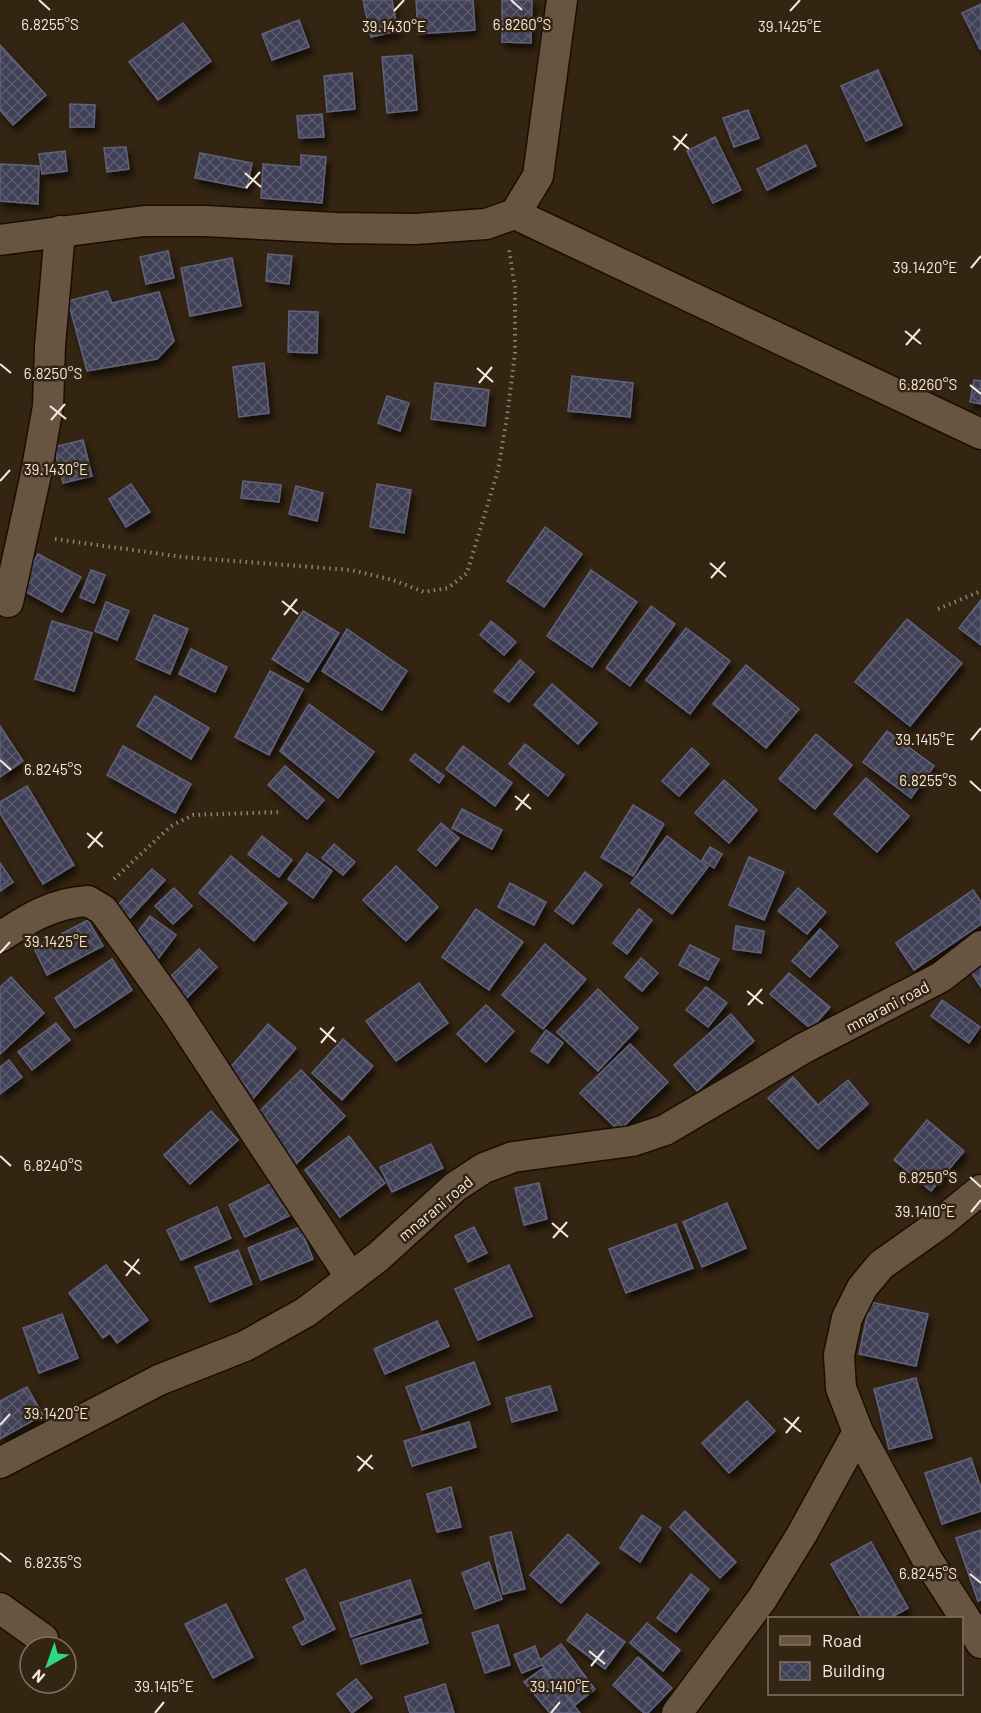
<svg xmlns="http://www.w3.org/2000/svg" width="981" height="1713" viewBox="0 0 981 1713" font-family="Barlow,sans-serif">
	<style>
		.building { fill: url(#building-cross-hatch); stroke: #61627b; stroke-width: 1.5; filter: url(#shadow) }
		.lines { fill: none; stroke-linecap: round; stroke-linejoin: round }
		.minor-casing { stroke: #1c0d00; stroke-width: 33 }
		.path { stroke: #908273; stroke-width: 4; stroke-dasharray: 1.5 4.5; stroke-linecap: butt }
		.minor { stroke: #675441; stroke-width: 30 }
		.ticks { fill: none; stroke: #f5eadf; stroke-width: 2 }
		.labels { text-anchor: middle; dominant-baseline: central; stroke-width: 5; stroke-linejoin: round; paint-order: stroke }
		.street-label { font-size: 16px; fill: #f5eadf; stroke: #342412 }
		.ticks-label { font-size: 15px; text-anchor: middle; fill: #f5eadf; stroke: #342412; stroke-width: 5; stroke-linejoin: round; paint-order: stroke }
	</style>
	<defs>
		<pattern id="building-cross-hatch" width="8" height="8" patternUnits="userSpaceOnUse" patternTransform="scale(1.5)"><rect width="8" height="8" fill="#3f3f56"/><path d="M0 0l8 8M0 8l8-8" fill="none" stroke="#5b5b6e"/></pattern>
		<filter id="shadow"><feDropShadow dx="3.5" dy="6" stdDeviation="3" flood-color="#0009"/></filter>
	</defs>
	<rect width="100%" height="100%" fill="#342412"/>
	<g class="building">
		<polygon points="363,0 392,0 398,31 371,37"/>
		<polygon points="416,0 473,0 475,30 418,34"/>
		<polygon points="502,0 532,0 531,43 502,42"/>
		<polygon points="981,4 981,49 980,49 962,13"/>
		<polygon points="299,20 309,47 272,60 262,34"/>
		<polygon points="183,23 211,61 158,100 129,62"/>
		<polygon points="0,45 46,95 13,125 0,110"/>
		<polygon points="412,55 417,110 387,113 382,57"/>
		<polygon points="878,70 902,125 866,141 841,86"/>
		<polygon points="352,73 355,109 327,112 324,76"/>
		<polygon points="70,104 95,105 94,127 70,127"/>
		<polygon points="748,110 759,138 734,147 723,118"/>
		<polygon points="322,114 324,137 299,138 297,116"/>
		<polygon points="715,137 741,190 713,203 687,151"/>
		<polygon points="806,145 816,166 767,190 757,169"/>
		<polygon points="126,147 129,169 107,172 104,148"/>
		<polygon points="65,151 67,171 42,174 39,154"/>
		<polygon points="200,153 252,163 247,188 195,178"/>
		<polygon points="301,155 326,157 322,203 261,198 263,164 301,167"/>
		<polygon points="0,164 39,166 38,204 0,201"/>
		<polygon points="168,251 174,278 146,284 140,257"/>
		<polygon points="268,254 292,256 289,284 266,281"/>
		<polygon points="232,258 241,306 190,316 181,268"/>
		<polygon points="107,291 112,303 159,292 174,341 157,359 87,371 68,301"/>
		<polygon points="289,311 318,312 317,353 288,352"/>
		<polygon points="264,363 269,413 239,417 233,367"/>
		<polygon points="572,376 633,383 630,417 568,411"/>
		<polygon points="974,380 981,381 981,404 970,402"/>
		<polygon points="435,383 489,390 485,426 431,419"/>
		<polygon points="387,396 409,403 400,431 378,423"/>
		<polygon points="83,440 92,476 63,483 54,447"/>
		<polygon points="243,481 281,485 279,502 241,498"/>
		<polygon points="131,484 150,512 126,527 109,499"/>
		<polygon points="377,484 411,490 404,533 370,527"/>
		<polygon points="296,486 323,493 317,521 289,514"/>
		<polygon points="545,527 582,554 544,607 507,581"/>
		<polygon points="38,554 81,577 62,612 19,588"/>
		<polygon points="91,570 105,575 94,603 80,597"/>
		<polygon points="591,570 637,602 592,667 547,636"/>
		<polygon points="981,600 981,645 959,628"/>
		<polygon points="106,602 129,611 117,640 95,631"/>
		<polygon points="651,606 675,624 630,686 606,668"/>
		<polygon points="303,611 339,633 308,682 272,659"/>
		<polygon points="154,615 188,629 170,674 136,659"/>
		<polygon points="907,619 962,663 910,726 855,682"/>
		<polygon points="52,621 92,633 74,691 35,679"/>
		<polygon points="491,621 516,642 504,655 480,635"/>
		<polygon points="686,628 730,661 690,714 646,680"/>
		<polygon points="347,629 407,671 382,710 322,671"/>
		<polygon points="191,649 227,667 215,692 179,674"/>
		<polygon points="520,660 534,672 509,702 494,691"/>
		<polygon points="746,665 799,709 766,748 713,704"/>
		<polygon points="270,671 303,689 269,755 235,737"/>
		<polygon points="552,684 597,723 578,744 534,705"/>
		<polygon points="155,696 209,728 191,759 137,726"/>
		<polygon points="309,704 374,752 338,798 280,751"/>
		<polygon points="0,726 23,761 0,777"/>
		<polygon points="887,731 934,766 911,798 863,762"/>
		<polygon points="816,734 852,765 815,809 779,779"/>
		<polygon points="525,744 564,775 548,796 509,764"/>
		<polygon points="123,746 191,784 175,813 107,775"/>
		<polygon points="463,746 512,783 495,806 446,769"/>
		<polygon points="692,748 709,764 679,796 662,781"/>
		<polygon points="415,754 444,776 439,783 410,760"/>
		<polygon points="285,766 324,800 307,819 268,785"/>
		<polygon points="866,778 909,816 877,852 834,814"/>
		<polygon points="724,780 757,810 729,843 695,813"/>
		<polygon points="27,786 74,865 43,884 0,813 0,802"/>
		<polygon points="633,805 664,824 633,876 601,857"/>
		<polygon points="462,809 502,830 492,849 452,828"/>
		<polygon points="441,823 459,838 436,866 418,850"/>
		<polygon points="262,836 292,860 279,877 248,854"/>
		<polygon points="667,836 708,867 672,914 631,883"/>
		<polygon points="334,844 355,862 343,875 322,858"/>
		<polygon points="710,847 722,854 714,868 702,860"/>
		<polygon points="307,853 332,871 313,898 288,879"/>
		<polygon points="231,856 287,903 254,941 199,893"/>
		<polygon points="749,857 784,872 764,920 729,905"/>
		<polygon points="0,863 13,882 0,891"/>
		<polygon points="396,866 438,907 406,941 363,900"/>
		<polygon points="152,869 165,880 130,918 117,906"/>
		<polygon points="585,872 602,885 573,924 555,911"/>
		<polygon points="510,883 546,902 534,925 498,907"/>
		<polygon points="174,888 192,906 173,924 155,906"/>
		<polygon points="798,888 826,912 807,934 778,911"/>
		<polygon points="973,890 981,902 981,924 914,970 896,943"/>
		<polygon points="476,909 523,942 489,990 442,957"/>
		<polygon points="639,909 652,920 627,954 613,943"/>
		<polygon points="150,916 176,935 155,963 129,943"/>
		<polygon points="88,920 103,946 47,975 34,948"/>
		<polygon points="736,926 764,931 761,953 733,949"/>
		<polygon points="820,929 838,946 810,977 792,961"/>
		<polygon points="545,944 586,979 543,1029 502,995"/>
		<polygon points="690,945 719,959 708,980 679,965"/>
		<polygon points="199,949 217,967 183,1002 164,983"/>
		<polygon points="641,958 658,973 642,991 625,977"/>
		<polygon points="112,959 132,990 75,1028 55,998"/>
		<polygon points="981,965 981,987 971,972"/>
		<polygon points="789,973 830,1007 811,1029 770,994"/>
		<polygon points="11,977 44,1013 0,1054 0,987"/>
		<polygon points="419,983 448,1023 396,1061 366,1021"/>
		<polygon points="706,987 727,1003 708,1027 686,1010"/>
		<polygon points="598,989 638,1028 598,1071 557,1032"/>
		<polygon points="942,1000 980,1027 969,1043 931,1016"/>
		<polygon points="486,1005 514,1031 486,1062 457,1034"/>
		<polygon points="731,1014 754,1041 697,1091 674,1065"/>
		<polygon points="56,1023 70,1040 32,1070 18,1052"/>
		<polygon points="268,1024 296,1048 251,1101 223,1076"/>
		<polygon points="546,1030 563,1043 548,1063 531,1051"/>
		<polygon points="343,1039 373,1066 342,1100 312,1073"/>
		<polygon points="630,1044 668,1082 619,1131 580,1093"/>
		<polygon points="9,1060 22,1077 0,1094 0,1067"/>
		<polygon points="301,1070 345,1116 296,1164 252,1119"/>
		<polygon points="793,1077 818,1105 848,1080 868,1104 818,1149 768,1098"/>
		<polygon points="211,1111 238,1140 190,1184 164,1155"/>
		<polygon points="927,1120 964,1151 931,1191 894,1160"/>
		<polygon points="349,1136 385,1183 340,1217 305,1170"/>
		<polygon points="431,1144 443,1168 392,1192 380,1167"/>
		<polygon points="276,1181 293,1214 245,1237 229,1205"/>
		<polygon points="539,1183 547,1219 524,1225 515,1188"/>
		<polygon points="727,1203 746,1248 702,1267 683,1222"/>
		<polygon points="217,1207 231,1238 181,1260 167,1230"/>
		<polygon points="676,1224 693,1268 626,1293 609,1249"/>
		<polygon points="300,1227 313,1259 261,1280 248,1248"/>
		<polygon points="474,1227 487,1253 468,1262 455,1236"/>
		<polygon points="238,1250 252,1284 210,1302 195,1267"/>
		<polygon points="106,1265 148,1320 117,1343 110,1333 103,1338 69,1293"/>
		<polygon points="509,1265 532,1316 478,1340 455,1289"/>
		<polygon points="870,1302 928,1314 916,1366 859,1354"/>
		<polygon points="62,1314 78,1358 39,1373 23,1328"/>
		<polygon points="437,1321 449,1346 385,1374 374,1349"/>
		<polygon points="474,1362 490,1404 422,1430 406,1387"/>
		<polygon points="916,1378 932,1438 889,1449 874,1389"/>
		<polygon points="550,1386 557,1410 512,1422 506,1398"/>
		<polygon points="27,1387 43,1415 0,1439 0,1401"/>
		<polygon points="747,1401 775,1431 729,1473 702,1443"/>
		<polygon points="469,1422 476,1447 412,1466 404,1441"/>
		<polygon points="971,1458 981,1488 981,1511 942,1524 925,1473"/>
		<polygon points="451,1487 461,1527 437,1532 427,1494"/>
		<polygon points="685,1511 736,1562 720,1578 670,1527"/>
		<polygon points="642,1515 661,1528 640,1562 620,1548"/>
		<polygon points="981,1530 981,1600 978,1601 956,1538"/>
		<polygon points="511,1532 525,1589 503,1594 490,1537"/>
		<polygon points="568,1534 599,1563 561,1603 530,1575"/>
		<polygon points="871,1542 908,1608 890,1618 862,1618 831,1564"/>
		<polygon points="489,1562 502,1599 475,1609 462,1573"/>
		<polygon points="305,1569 335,1629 302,1645 293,1627 306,1620 286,1579"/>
		<polygon points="691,1574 709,1589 676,1632 657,1618"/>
		<polygon points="410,1580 421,1613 351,1637 340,1603"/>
		<polygon points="226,1604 253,1657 213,1678 185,1624"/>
		<polygon points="587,1614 625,1642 605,1669 567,1640"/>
		<polygon points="421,1619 428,1643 361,1664 353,1640"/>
		<polygon points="647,1623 680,1650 663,1671 630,1643"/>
		<polygon points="498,1625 510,1665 485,1673 472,1633"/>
		<polygon points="561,1644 595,1689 574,1706 539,1661"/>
		<polygon points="535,1646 542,1665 522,1673 514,1655"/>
		<polygon points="638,1657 672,1688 648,1713 644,1713 613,1685"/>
		<polygon points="543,1668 580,1713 550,1713 524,1682"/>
		<polygon points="356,1679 372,1698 352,1713 337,1694"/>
		<polygon points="445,1684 454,1713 410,1713 405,1697"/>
	</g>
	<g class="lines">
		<g class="minor-casing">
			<g id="minor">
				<polyline points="515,214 981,434"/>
				<polyline points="0,240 144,221 205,221 336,228 415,229 486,224 515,214 538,176 562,0"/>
				<polyline points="8,602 36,474 48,406 50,346 60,231"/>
				<path d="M0,937C29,918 53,903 88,901L103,910L175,1010L351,1278"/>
				<polyline points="981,1190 939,1224 881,1265 862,1288 847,1318 839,1355 841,1388 858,1432 927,1559 981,1643"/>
				<polyline points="0,1463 159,1380 245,1346 306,1312 378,1257 455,1187 484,1168 513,1157 632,1141 665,1130 804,1048 941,977 981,946"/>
				<polyline points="0,1608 43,1639"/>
				<polyline points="677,1713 762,1599 802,1534 858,1432"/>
			</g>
		</g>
		<g class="path">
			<polyline points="55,539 182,557 351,570 393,580 424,592 448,588 467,573 498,470 507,417 515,353 515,287 509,250"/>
			<polyline points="938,609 981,591"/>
			<polyline points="114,879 171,826 193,815 282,812"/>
		</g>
		<use href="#minor" class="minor"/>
	</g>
	<path class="ticks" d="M39,0L50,10M511,0L522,10M394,11L404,0M790,11L800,0M673,136L689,149M674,150L687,134M245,173L261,187M246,188L260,172M971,268L981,256M905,331L921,344M906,345L920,329M0,364L11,373M477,368L493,382M479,383L492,367M970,385L981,394M50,406L66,419M51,420L65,404M0,481L10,470M710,563L726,577M711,578L725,562M282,601L298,614M284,615L297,599M971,740L981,728M0,760L11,770M970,781L981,791M515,796L531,809M516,810L529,794M87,833L103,847M88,848L102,832M0,953L10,942M747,991L763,1004M748,1005L762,989M320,1028L336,1042M321,1043L334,1027M0,1156L11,1166M970,1177L981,1187M971,1212L981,1200M552,1223L568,1237M553,1238L567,1222M124,1261L140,1274M126,1276L139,1259M784,1418L801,1432M0,1425L10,1414M786,1433L799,1417M357,1456L373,1469M358,1471L372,1455M0,1553L11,1562M970,1574L981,1583M589,1651L605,1664M591,1666L604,1650M155,1713L164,1702M551,1713L560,1702"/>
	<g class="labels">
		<g class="street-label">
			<text transform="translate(887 1006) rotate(-28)">mnarani road</text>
			<text transform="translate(435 1208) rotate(-40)">mnarani road</text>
		</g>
	</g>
	<g class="ticks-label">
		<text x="50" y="30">6.8255°S</text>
		<text x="522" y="30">6.8260°S</text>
		<text x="394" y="32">39.1430°E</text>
		<text x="790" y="32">39.1425°E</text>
		<text x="925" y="273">39.1420°E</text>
		<text x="53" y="379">6.8250°S</text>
		<text x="928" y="390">6.8260°S</text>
		<text x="56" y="475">39.1430°E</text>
		<text x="925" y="745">39.1415°E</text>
		<text x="53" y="775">6.8245°S</text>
		<text x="928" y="786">6.8255°S</text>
		<text x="56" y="947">39.1425°E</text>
		<text x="53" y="1171">6.8240°S</text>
		<text x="928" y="1183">6.8250°S</text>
		<text x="925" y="1217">39.1410°E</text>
		<text x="56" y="1419">39.1420°E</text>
		<text x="53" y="1568">6.8235°S</text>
		<text x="928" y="1579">6.8245°S</text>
		<text x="164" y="1692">39.1415°E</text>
		<text x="560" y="1692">39.1410°E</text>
	</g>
	<rect x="768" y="1617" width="195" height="78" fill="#342412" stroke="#817364" stroke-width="1.5"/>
	<rect x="780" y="1636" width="30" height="9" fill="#675441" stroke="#817364" stroke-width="1.5"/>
	<text x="822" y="1647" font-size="18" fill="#f5eadf">Road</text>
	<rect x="780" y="1662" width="30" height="18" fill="url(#building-cross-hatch)" stroke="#817364" stroke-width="1.5"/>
	<text x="822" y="1677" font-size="18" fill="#f5eadf">Building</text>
	<g transform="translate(48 1665) rotate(220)"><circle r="28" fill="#342412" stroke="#817364" stroke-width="1.5"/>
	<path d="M0-4.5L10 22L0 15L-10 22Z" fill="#2fd883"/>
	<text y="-9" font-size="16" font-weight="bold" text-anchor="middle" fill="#f5eadf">N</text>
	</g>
</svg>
